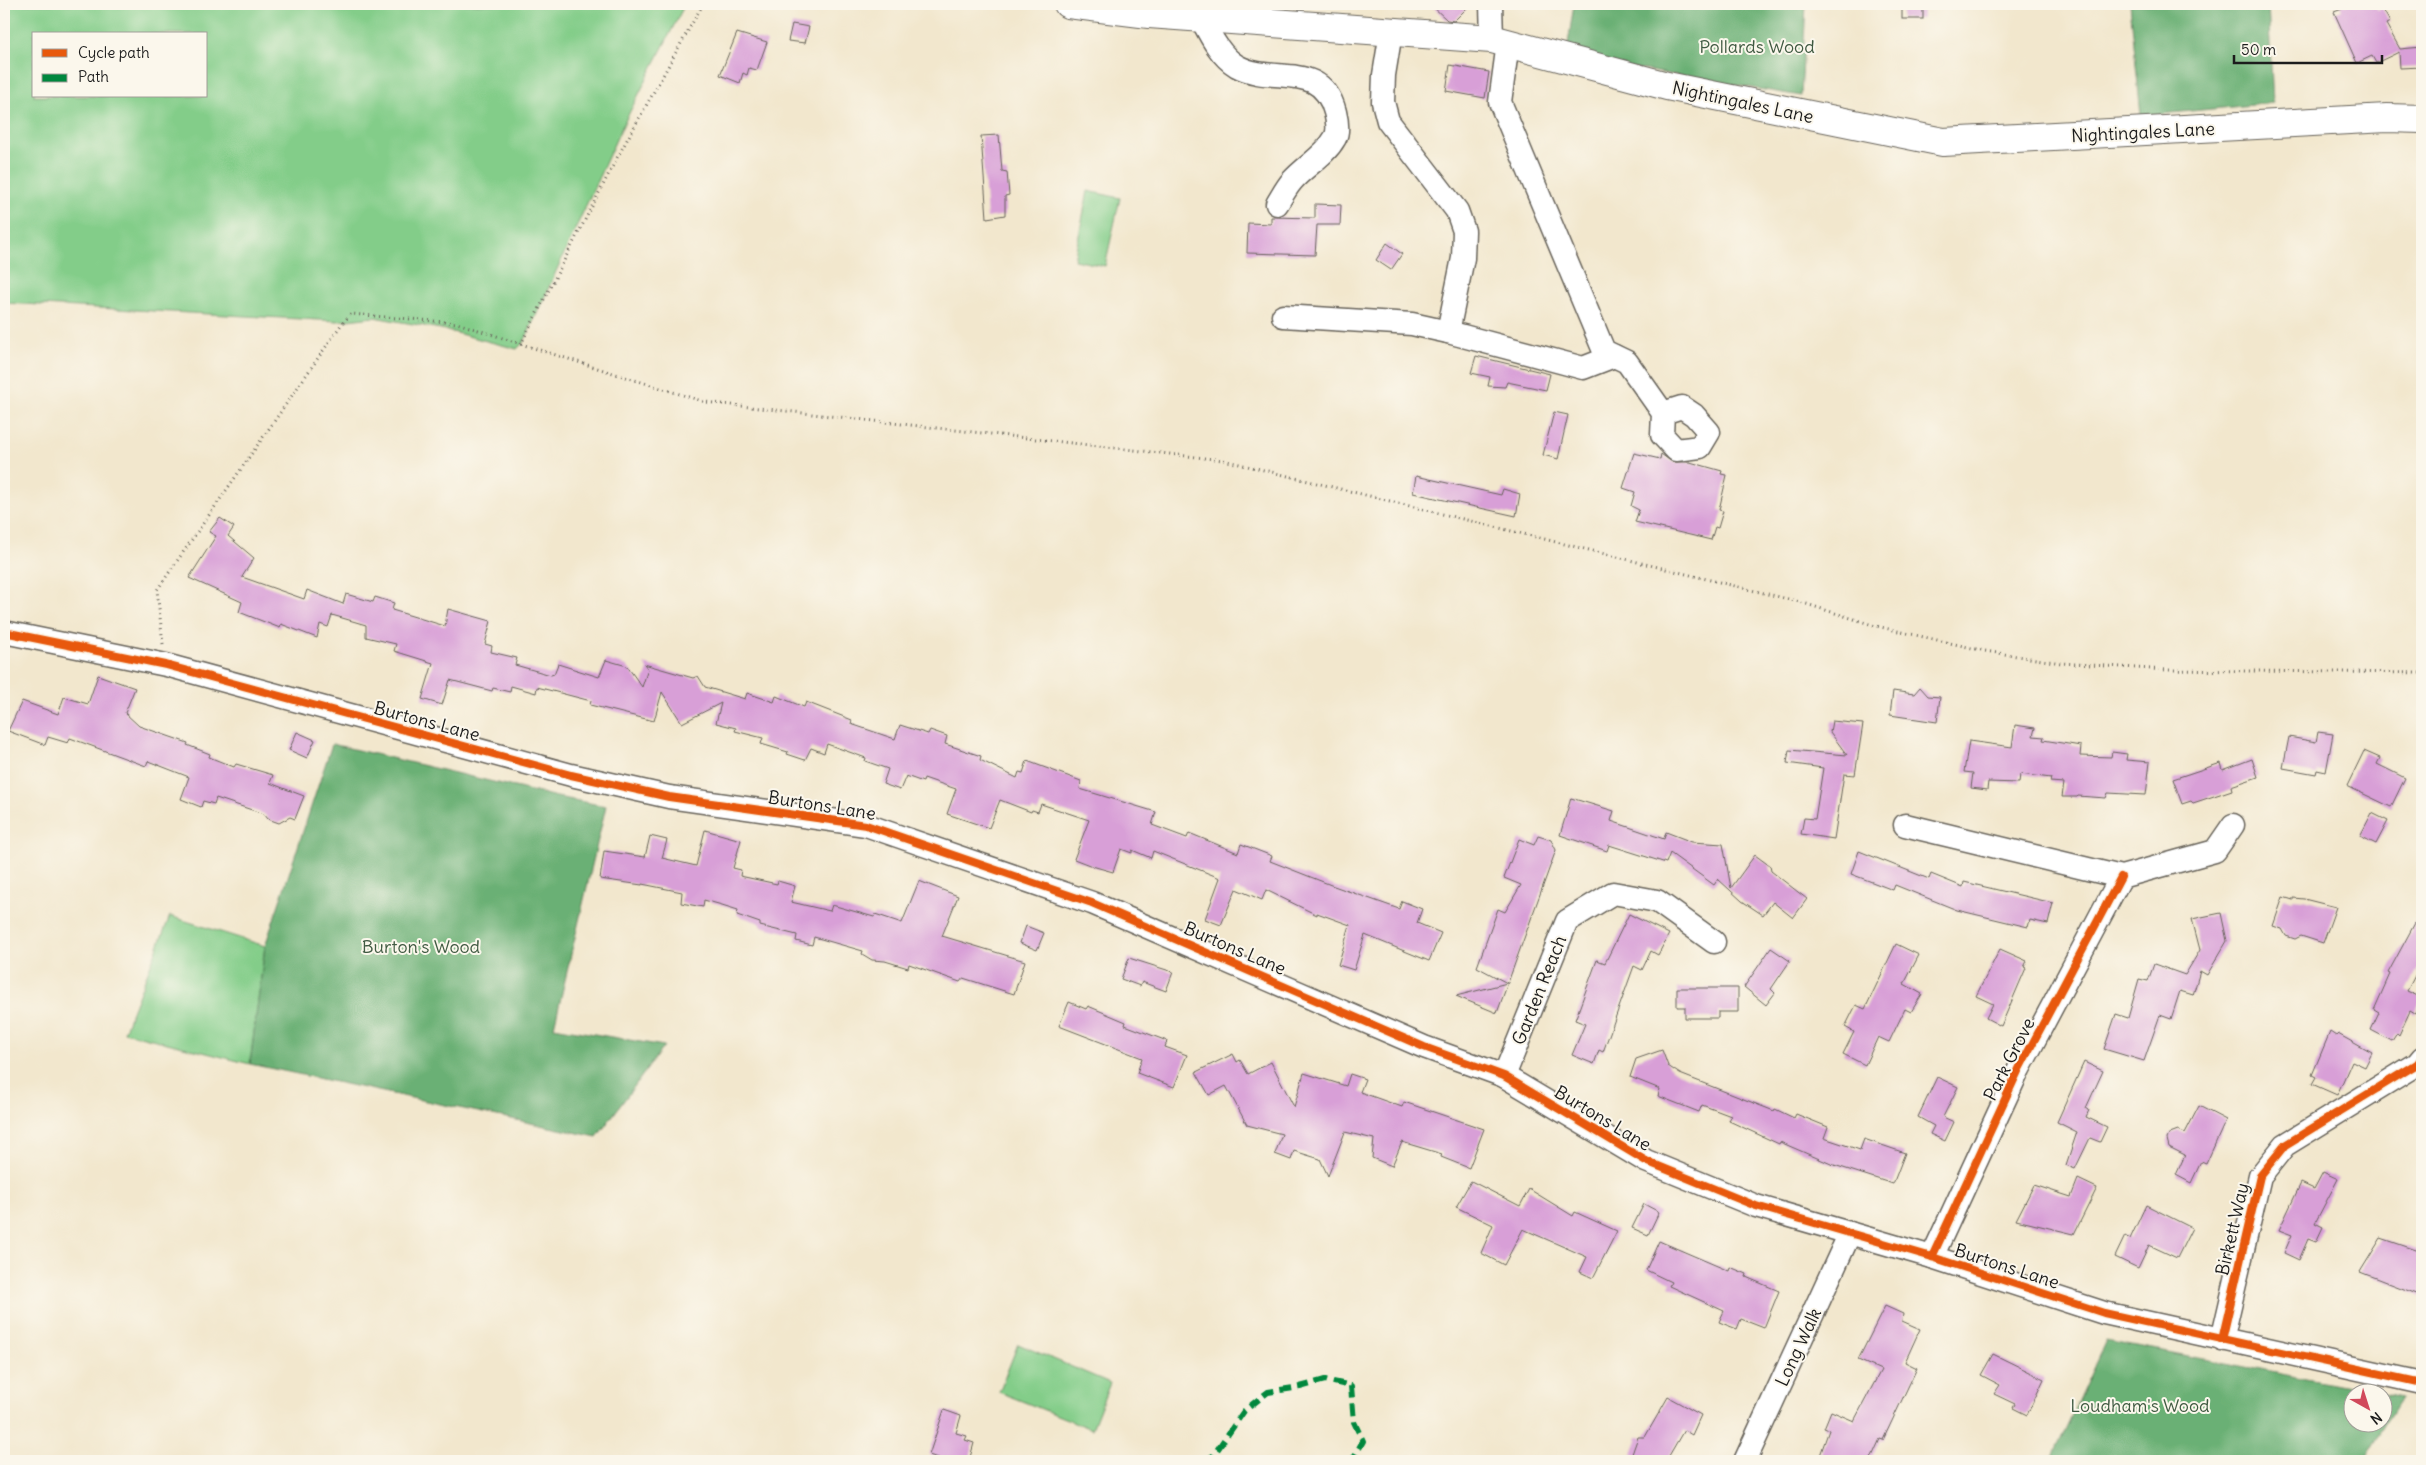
<svg xmlns="http://www.w3.org/2000/svg" width="2426" height="1465" viewBox="0 0 2426 1465" font-family="Delius,sans-serif">
	<style>
		.green { fill: #83cd89; stroke: #507452; fill-rule: evenodd }
		.forest { fill: #6ab075; stroke: #436648 }
		.building { fill: #d89fd7 }
		.lines { fill: none; stroke-linecap: round; stroke-linejoin: round }
		.minor-casing { stroke: #67635a; stroke-width: 25 }
		.major-casing { stroke: #67635a; stroke-width: 30 }
		.path { stroke: #67635a; stroke-width: 3; stroke-dasharray: 1 4; stroke-linecap: butt }
		.minor { stroke: #fff; stroke-width: 22 }
		.major { stroke: #fff; stroke-width: 28 }
		.quiet { stroke: #00873e; stroke-width: 6; stroke-dasharray: 12 6; stroke-linecap: butt }
		.cycleway-casing { stroke: #fbf7ec; stroke-width: 11 }
		.cycleway { stroke: #e8590c; stroke-width: 8 }
		.labels { text-anchor: middle; dominant-baseline: central; stroke-width: 4; stroke-linejoin: round; paint-order: stroke }
		.park-label { font-size: 18px; fill: #405a42; stroke: #fbf7ec }
		.street-label { font-size: 18px; fill: #1c1c1c; stroke: #fbf7ec }
	</style>
	<rect width="100%" height="100%" fill="#fbf7ec"/>
	<filter id="ink" filterUnits="userSpaceOnUse"><feTurbulence type="fractalNoise" baseFrequency=".02" numOctaves="2"/><feDisplacementMap in="SourceGraphic" scale="10" xChannelSelector="R" yChannelSelector="G"/><feConvolveMatrix kernelMatrix="1 2 1 2 8 2 1 2 1" color-interpolation-filters="sRGB"/></filter>
	<filter id="wash" filterUnits="userSpaceOnUse"><feTurbulence type="fractalNoise" baseFrequency=".0096" numOctaves="4" result="noise"/><feDisplacementMap in="SourceGraphic" scale="20" xChannelSelector="R" yChannelSelector="G"/><feGaussianBlur stdDeviation="1.12" result="paint"/><feColorMatrix in="noise" values="0 0 0 0 0 0 0 0 0 0 0 0 0 0 0 0 0 1.4 0 .05"/><feComposite in="paint" operator="in"/></filter>
	<g filter="url(#wash)">
		<rect width="100%" height="100%" fill="#f2e7cd"/>
		<g class="green">
			<path d="M4,4H685L619,133L524,342L517,349L441,329L374,317L338,321L4,303ZM34,34H206V96H34Z"/>
			<polygon points="1088,191 1120,198 1105,266 1074,260"/>
			<polygon points="170,916 265,946 250,1064 124,1032"/>
			<polygon points="1018,1344 1110,1383 1092,1429 999,1392"/>
		</g>
		<g class="forest">
			<polygon points="1574,4 1806,4 1801,96 1566,57"/>
			<polygon points="2130,4 2268,4 2273,103 2141,116"/>
			<polygon points="332,744 557,797 606,806 554,1027 664,1046 597,1137 250,1064 265,946"/>
			<polygon points="2106,1340 2374,1392 2354,1392 2354,1422 2384,1422 2384,1394 2401,1398 2363,1461 2051,1461"/>
		</g>
		<g id="blocks">
			<g class="building">
				<polygon points="1430,4 1471,4 1454,21 1447,20"/>
				<rect x="1902" y="4" width="21" height="15"/>
				<polygon points="2340,4 2374,4 2378,10 2382,8 2390,22 2386,24 2400,49 2422,47 2422,67 2400,68 2399,52 2376,63 2372,56 2357,63 2334,12 2342,9"/>
				<polygon points="792,24 809,27 805,43 788,41"/>
				<polygon points="737,33 767,42 757,70 749,68 747,75 743,73 740,83 720,75"/>
				<polygon points="1450,65 1489,72 1485,98 1446,91"/>
				<polygon points="999,135 1002,171 1007,172 1009,195 1005,196 1005,215 987,218 981,136"/>
				<polygon points="1315,204 1341,205 1340,225 1317,225 1315,255 1247,253 1248,223 1271,224 1271,217 1315,218"/>
				<polygon points="1387,243 1402,254 1391,270 1376,260"/>
				<polygon points="1476,356 1550,374 1546,390 1507,382 1505,387 1488,386 1490,377 1471,373"/>
				<polygon points="1554,412 1568,415 1558,459 1543,455"/>
				<polygon points="1634,453 1660,459 1661,454 1672,462 1690,462 1722,471 1721,474 1727,475 1719,510 1723,511 1718,528 1715,527 1711,540 1635,522 1639,510 1631,506 1635,492 1623,488"/>
				<polygon points="1416,476 1501,495 1503,489 1520,494 1516,516 1413,493"/>
				<polygon points="220,518 234,527 228,536 254,558 242,577 304,599 307,590 343,604 346,594 373,602 375,597 394,603 392,610 445,626 448,609 491,621 485,644 492,646 491,652 517,658 515,665 551,675 554,674 558,664 599,677 606,660 627,666 642,687 648,669 644,664 693,678 698,676 705,687 745,699 747,693 774,702 776,696 804,707 806,702 852,720 851,724 895,739 900,725 928,734 930,730 947,736 945,744 981,756 980,760 1017,778 1019,772 1023,773 1027,761 1081,781 1080,789 1156,812 1152,825 1187,838 1189,833 1238,853 1241,844 1272,856 1270,861 1331,885 1399,909 1402,901 1422,909 1417,923 1441,933 1429,961 1365,935 1354,970 1338,965 1350,925 1317,913 1317,915 1266,890 1262,900 1236,889 1221,925 1205,919 1220,878 1153,851 1151,858 1132,850 1132,853 1121,849 1113,872 1092,866 1074,859 1089,820 1041,804 1038,812 1032,810 1031,812 1000,800 989,828 947,814 956,789 924,778 923,782 906,776 900,790 883,784 888,769 865,761 866,758 827,744 824,753 811,748 805,760 787,754 788,752 761,744 763,738 735,731 736,728 716,723 721,703 682,723 662,692 654,721 590,705 591,701 537,687 536,693 511,686 510,692 493,688 492,691 450,680 442,705 422,699 433,663 394,651 396,644 366,637 366,625 332,615 328,627 320,624 317,638 281,624 280,628 239,612 242,602 189,578 216,536 209,532"/>
				<polygon points="98,675 135,688 125,713 139,726 188,743 187,745 210,754 209,757 234,767 236,764 273,775 270,783 304,796 295,819 290,817 279,823 268,819 264,814 216,798 214,804 203,801 201,807 181,799 189,777 148,761 146,766 70,738 68,743 48,737 45,745 8,731 22,701 58,714 64,697 88,704"/>
				<polygon points="1920,687 1928,696 1940,697 1937,722 1890,715 1893,691 1914,694"/>
				<polygon points="1832,721 1863,724 1855,775 1844,774 1834,839 1801,834 1804,818 1815,819 1823,768 1787,763 1789,750 1847,755 1830,732"/>
				<polygon points="2015,725 2035,728 2033,736 2044,737 2043,740 2081,746 2080,756 2111,757 2112,752 2127,754 2126,760 2150,762 2146,795 2108,793 2106,798 2078,796 2077,797 2062,797 2064,783 2050,782 2051,778 2020,774 2019,783 1988,782 1987,790 1971,788 1973,773 1964,772 1969,741 2012,747"/>
				<polygon points="297,732 315,740 307,758 289,750"/>
				<polygon points="2318,732 2333,734 2326,772 2317,770 2316,774 2283,768 2289,737 2316,742"/>
				<polygon points="2364,751 2380,758 2377,764 2405,778 2391,807 2347,786"/>
				<polygon points="2252,759 2258,777 2231,786 2232,790 2193,803 2191,801 2182,804 2173,779 2221,763 2223,770"/>
				<polygon points="1571,798 1614,811 1611,821 1664,839 1666,832 1692,842 1723,844 1731,888 1755,855 1770,866 1771,871 1807,899 1793,918 1773,902 1763,915 1742,901 1718,879 1714,885 1670,853 1666,863 1609,845 1607,851 1560,835"/>
				<polygon points="2372,813 2388,821 2376,844 2360,836"/>
				<polygon points="705,830 741,840 733,868 741,870 740,876 777,884 778,881 795,886 791,902 830,911 832,905 874,917 875,914 902,923 919,881 958,896 942,936 1025,961 1014,994 963,978 960,982 909,964 908,968 885,961 872,960 862,954 863,951 814,937 812,945 796,941 797,935 760,926 760,923 737,915 738,910 722,905 704,900 703,907 681,903 682,892 642,884 642,885 600,879 604,851 645,857 650,836 667,840 662,858 696,866"/>
				<polygon points="1538,836 1551,840 1556,850 1497,1013 1456,996 1507,983 1477,967 1498,909 1505,912 1521,885 1504,878 1519,839 1534,845"/>
				<polygon points="1859,851 1929,879 1931,874 1963,887 1964,882 2053,903 2048,924 2030,920 2028,927 1957,910 1895,885 1893,890 1851,874"/>
				<polygon points="2283,897 2293,900 2293,898 2304,899 2336,907 2323,943 2301,936 2295,939 2286,936 2282,929 2273,926"/>
				<polygon points="2422,910 2422,962 2407,991 2422,998 2415,1014 2410,1011 2399,1035 2397,1033 2392,1041 2371,1030 2379,1013 2374,1010 2390,974 2388,973"/>
				<polygon points="2221,913 2227,941 2207,975 2200,971 2193,995 2180,991 2171,1019 2160,1015 2144,1061 2104,1049 2116,1014 2128,1018 2139,979 2148,981 2154,964 2185,975 2200,950 2192,919"/>
				<polygon points="1629,914 1669,934 1658,955 1651,951 1642,970 1634,966 1603,1052 1599,1050 1594,1064 1572,1055 1585,1024 1575,1020 1597,960 1605,963"/>
				<polygon points="1026,926 1044,933 1037,950 1020,943"/>
				<polygon points="1896,944 1919,955 1904,984 1922,994 1911,1012 1905,1009 1889,1042 1878,1037 1865,1065 1843,1054 1854,1032 1845,1027 1856,1005 1865,1009"/>
				<polygon points="1771,948 1790,961 1771,989 1775,993 1766,1005 1744,987"/>
				<polygon points="2000,949 2027,961 2024,967 2026,968 2001,1026 1986,1018 1993,1004 1976,996"/>
				<polygon points="1129,958 1173,972 1166,991 1142,982 1140,986 1121,979"/>
				<polygon points="1677,988 1738,988 1738,1012 1718,1012 1718,1018 1685,1018 1685,1007 1677,1007"/>
				<polygon points="1069,1002 1086,1009 1088,1006 1126,1022 1125,1025 1167,1041 1165,1047 1187,1055 1174,1087 1137,1073 1142,1058 1059,1026"/>
				<polygon points="2330,1032 2336,1036 2338,1034 2372,1053 2365,1067 2352,1061 2337,1095 2312,1084 2316,1077 2312,1075"/>
				<polygon points="1662,1050 1668,1066 1680,1074 1774,1111 1775,1109 1794,1118 1796,1114 1828,1127 1824,1138 1860,1150 1864,1139 1905,1153 1893,1184 1831,1164 1780,1142 1779,1144 1729,1121 1731,1116 1702,1105 1699,1112 1658,1096 1660,1089 1630,1077 1636,1059"/>
				<polygon points="1233,1054 1237,1062 1240,1060 1248,1074 1271,1062 1294,1107 1304,1073 1346,1086 1350,1074 1365,1079 1360,1092 1402,1107 1404,1102 1484,1129 1469,1168 1441,1157 1442,1154 1402,1142 1392,1166 1372,1158 1374,1139 1345,1132 1328,1176 1320,1159 1294,1151 1291,1160 1275,1154 1282,1134 1247,1125 1226,1086 1209,1095 1196,1072"/>
				<polygon points="2084,1062 2103,1071 2086,1108 2089,1110 2086,1117 2107,1127 2100,1142 2090,1138 2075,1169 2066,1165 2077,1132 2057,1122"/>
				<polygon points="1937,1077 1958,1087 1943,1117 1954,1122 1945,1141 1930,1134 1934,1126 1918,1117"/>
				<polygon points="2199,1106 2226,1120 2206,1164 2201,1162 2191,1183 2176,1175 2185,1155 2169,1147 2167,1139 2170,1133 2178,1130 2185,1133"/>
				<polygon points="2323,1172 2338,1179 2315,1223 2323,1227 2316,1242 2308,1239 2299,1260 2284,1253 2292,1235 2279,1230 2301,1183 2314,1189"/>
				<polygon points="2078,1179 2097,1188 2074,1234 2016,1220 2034,1185 2071,1197"/>
				<polygon points="1471,1181 1520,1206 1529,1189 1573,1216 1575,1212 1617,1231 1593,1278 1580,1272 1587,1257 1523,1229 1504,1265 1481,1253 1493,1225 1456,1207"/>
				<polygon points="1644,1204 1659,1212 1648,1235 1632,1228"/>
				<polygon points="2146,1205 2192,1228 2177,1258 2149,1245 2138,1268 2115,1257 2125,1236 2130,1239"/>
				<polygon points="2381,1238 2422,1252 2422,1296 2360,1272"/>
				<polygon points="1659,1241 1729,1271 1730,1267 1747,1274 1746,1277 1779,1291 1764,1328 1741,1319 1737,1329 1719,1322 1724,1311 1669,1286 1671,1282 1646,1270"/>
				<polygon points="1885,1306 1903,1314 1902,1321 1920,1329 1905,1362 1917,1368 1883,1440 1880,1439 1870,1461 1818,1461 1829,1430 1824,1428 1831,1411 1854,1421 1881,1370 1858,1360"/>
				<polygon points="1993,1354 2044,1379 2027,1415 2013,1408 2015,1404 1994,1394 2000,1385 1981,1375"/>
				<polygon points="1668,1397 1701,1415 1692,1435 1684,1430 1666,1461 1652,1461 1632,1454 1638,1437 1645,1437"/>
				<polygon points="944,1410 961,1416 956,1433 967,1436 965,1440 974,1443 969,1461 947,1461 929,1455"/>
			</g>
		</g>
	</g>
	<g filter="url(#ink)">
		<use href="#blocks" fill-opacity="0" stroke="#67635a" stroke-width="1"/>
		<g class="lines">
			<g class="minor-casing">
				<g id="minor">
					<polyline points="1491,4 1492,39"/>
					<path d="M1201,18C1210,35 1220,56 1237,66C1273,86 1321,59 1335,112C1337,120 1339,131 1335,138C1325,156 1305,166 1292,181C1286,188 1282,196 1277,204"/>
					<polyline points="1391,32 1384,75 1383,102 1388,121 1457,211 1464,231 1463,258 1448,332"/>
					<polyline points="1508,43 1500,102 1604,351 1627,362 1663,413 1682,407 1694,415 1709,432 1700,447 1676,450 1662,435 1663,413"/>
					<polyline points="1283,316 1412,324 1448,332 1583,368 1614,356"/>
					<polyline points="4,632 166,665 571,775 669,797 866,825 1092,903 1424,1047 1504,1076 1646,1161 1756,1206 1932,1257 2104,1313 2422,1383"/>
					<polyline points="1905,825 2121,877 2215,851 2233,825"/>
					<polyline points="1504,1076 1567,921 1613,893 1657,901 1714,942"/>
					<polyline points="1932,1257 2019,1069 2121,877"/>
					<polyline points="2222,1340 2260,1176 2285,1145 2417,1064 2422,1058"/>
					<polyline points="1745,1461 1850,1233"/>
				</g>
			</g>
			<g class="major-casing">
				<polyline id="major" points="1068,4 1149,14 1492,39 1667,86 1943,142 2387,118 2422,119"/>
			</g>
			<g class="path">
				<polyline points="521,344 705,402 1223,460 1800,602 1876,626 1985,651 2061,663 2166,670 2422,673"/>
				<polyline points="163,644 157,590 341,325 351,314 457,323 521,344 618,156 703,4"/>
			</g>
			<use href="#minor" class="minor"/>
			<use href="#major" class="major"/>
			<polyline class="quiet" points="1204,1461 1213,1456 1244,1411 1268,1392 1300,1387 1325,1380 1351,1386 1354,1422 1363,1441 1352,1461"/>
			<g class="cycleway-casing">
				<g id="cycleway">
					<polyline points="4,632 166,665 571,775 669,797 866,825 1092,903 1424,1047 1504,1076 1646,1161 1756,1206 1932,1257 2104,1313 2422,1383"/>
					<polyline points="1932,1257 2019,1069 2121,877"/>
					<polyline points="2222,1340 2260,1176 2285,1145 2417,1064 2422,1058"/>
				</g>
			</g>
			<use href="#cycleway" class="cycleway"/>
		</g>
	</g>
	<g class="labels">
		<g class="park-label">
			<text x="1757" y="46">Pollards Wood</text>
			<text x="421" y="946">Burton's Wood</text>
			<text x="2140" y="1405">Loudham's Wood</text>
		</g>
		<g class="street-label">
			<text transform="translate(1743 102) rotate(12)">Nightingales Lane</text>
			<text transform="translate(2143 132) rotate(-3)">Nightingales Lane</text>
			<text transform="translate(427 721) rotate(15)">Burtons Lane</text>
			<text transform="translate(822 805) rotate(9)">Burtons Lane</text>
			<text transform="translate(1235 948) rotate(23)">Burtons Lane</text>
			<text transform="translate(1539 990) rotate(-68)">Garden Reach</text>
			<text transform="translate(2009 1059) rotate(-63)">Park Grove</text>
			<text transform="translate(1603 1118) rotate(31)">Burtons Lane</text>
			<text transform="translate(2232 1229) rotate(-77)">Birkett Way</text>
			<text transform="translate(2007 1266) rotate(18)">Burtons Lane</text>
			<text transform="translate(1798 1347) rotate(-65)">Long Walk</text>
		</g>
	</g>
	<rect width="2426" height="1465" fill="none" stroke="#fbf7ec" stroke-width="20"/>
	<rect x="32" y="32" width="175" height="65" fill="#fbf7ec" stroke="#a29f99"/>
	<rect x="42" y="49" width="25" height="8" fill="#e8590c" stroke="#a29f99"/>
	<text x="78" y="58" font-size="15" fill="#1c1c1c">Cycle path</text>
	<rect x="42" y="74" width="25" height="8" fill="#00873e" stroke="#a29f99"/>
	<text x="78" y="82" font-size="15" fill="#1c1c1c">Path</text>
	<g transform="translate(2368 1408) rotate(141)"><circle r="24" fill="#fbf7ec" stroke="#a29f99"/>
	<path d="M0-4L9 19L0 12L-9 19Z" fill="#d1495b"/>
	<text y="-8" font-size="14" font-weight="bold" text-anchor="middle" fill="#1c1c1c">N</text>
	</g>
	<path d="M2234 55v8h148v-8" fill="none" stroke="#1c1c1c" stroke-width="2.5"/>
	<text x="2241" y="55" font-size="15" fill="#1c1c1c" stroke="#fbf7ec" stroke-width="4" paint-order="stroke">50 m</text>
</svg>
